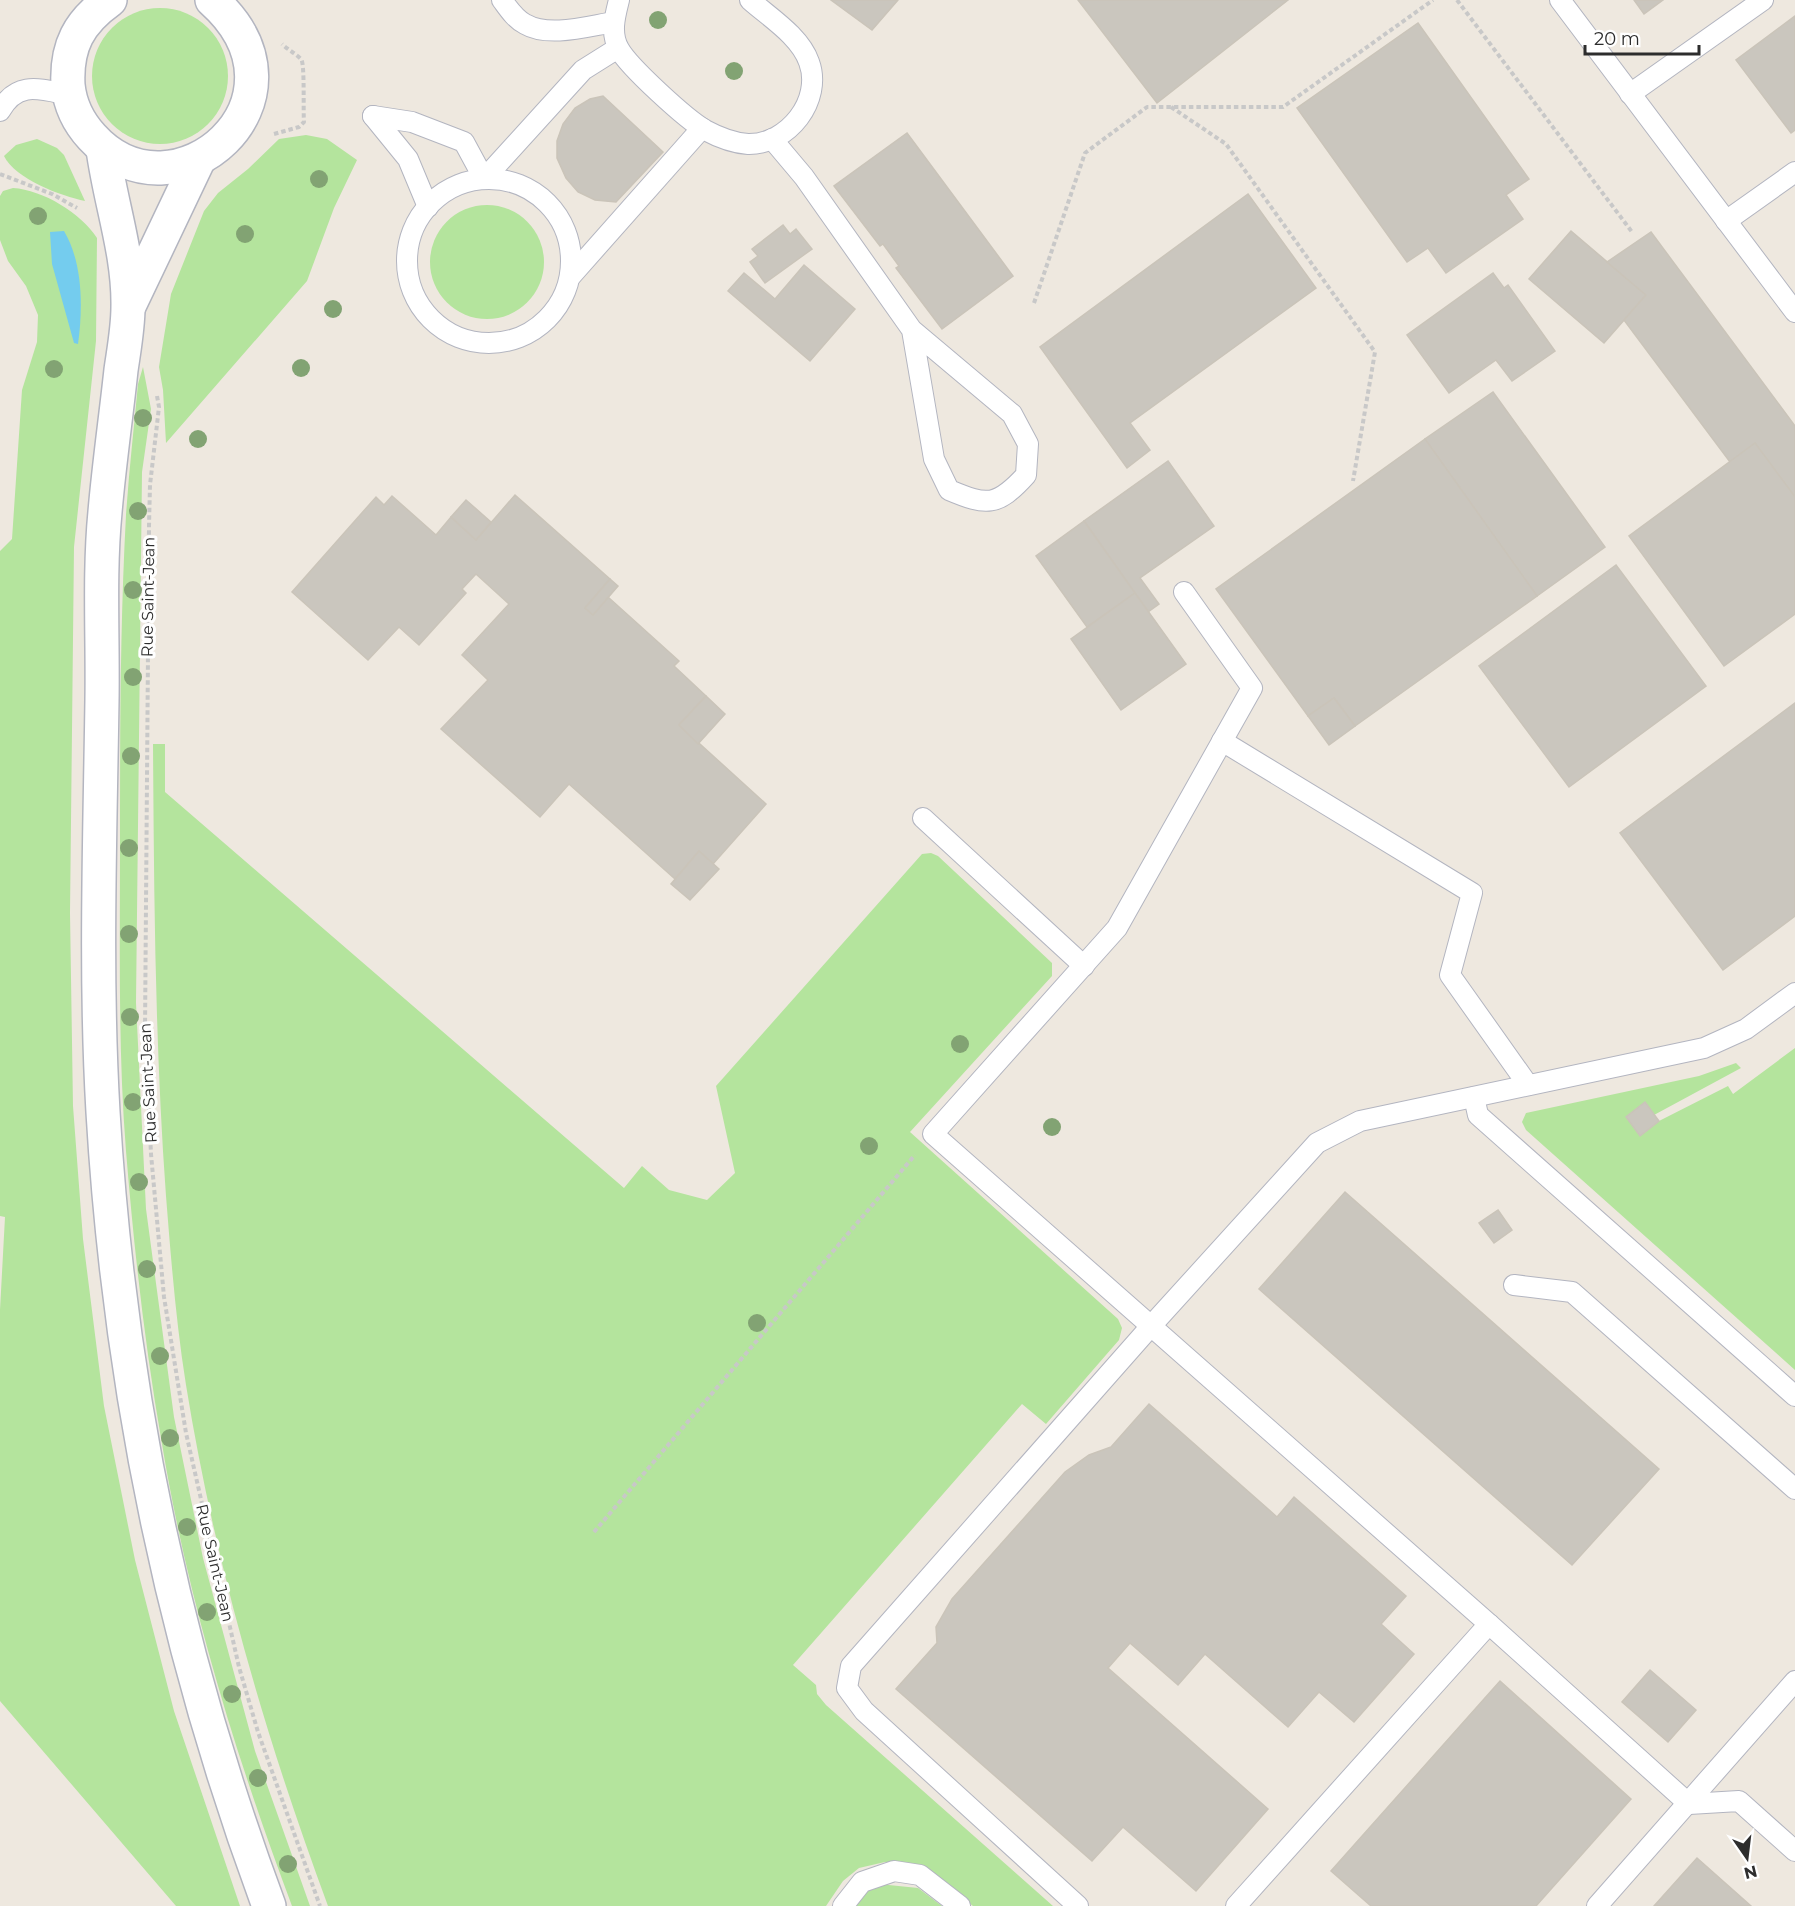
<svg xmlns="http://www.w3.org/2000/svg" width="1795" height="1906" viewBox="0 0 1795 1906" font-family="Montserrat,sans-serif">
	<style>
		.green { fill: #b4e49d }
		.water { fill: #74ccee }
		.building { fill: #cac6be; stroke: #cac4b9; stroke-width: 1.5 }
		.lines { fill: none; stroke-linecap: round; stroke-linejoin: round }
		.lane-casing { stroke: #b3b5c0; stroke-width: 22 }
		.secondary-casing { stroke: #b3b5c0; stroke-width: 36 }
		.path { stroke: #c8c8c8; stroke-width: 4; stroke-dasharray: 4.5 3; stroke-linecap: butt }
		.lane { stroke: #fff; stroke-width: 20 }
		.secondary { stroke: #fff; stroke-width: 33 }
		.tree { fill: #82a373 }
		.labels { text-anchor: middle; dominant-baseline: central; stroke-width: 6; stroke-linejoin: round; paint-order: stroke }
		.street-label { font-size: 16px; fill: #2d2d2d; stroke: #fff }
	</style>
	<rect width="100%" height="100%" fill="#eee8df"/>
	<g class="green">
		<circle cx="160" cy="76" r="68"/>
		<polygon points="306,135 327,139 357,160 334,208 307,281 166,443 163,390 159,367 171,294 204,211 218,193 248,169 279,139"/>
		<path d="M37,139L57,148L64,155L85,201C61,196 15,179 4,156L16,145Z"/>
		<path d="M13,188C43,190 81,213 97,238L96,341L74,547L70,913L73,1106L83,1239L104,1406L135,1560L174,1711L240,1906H176L0,1701V1310L5,1217L0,1216V551L12,539L22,390L37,342L38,315L26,286L8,261L0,240V196L3,191Z"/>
		<circle cx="487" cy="262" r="57"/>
		<path d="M143,367L151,409L142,472L136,1003L146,1209L174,1417L203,1558L255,1751L310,1906H292C236,1757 188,1601 162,1444C145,1347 134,1249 126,1151C118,1051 120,949 120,849C120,738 120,626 126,515C129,471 134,427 138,384Z"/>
		<path d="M153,744H165V792L624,1188L642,1166L669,1190L707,1200L735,1173L716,1086L922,854L931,853L938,856L1052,963V976L910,1132L1118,1319L1122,1328L1119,1340L1046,1424L1022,1404L793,1665L816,1685L817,1694L826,1705L1053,1906H973L932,1874L911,1863L885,1862L859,1868L843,1881L826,1906H328C265,1736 215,1564 186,1385C176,1323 171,1258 166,1196C155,1045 154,895 153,744Z"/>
		<polygon points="1795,1048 1795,1370 1526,1130 1522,1122 1526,1113 1699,1076 1736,1063 1741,1068 1654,1115 1640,1136 1659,1121 1728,1086 1733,1094"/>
		<polygon points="879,1884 918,1888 942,1906 850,1906 863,1892"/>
	</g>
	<path class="water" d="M64,231C83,263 83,308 78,344L74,343L52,264L50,232Z"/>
	<g class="building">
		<polygon points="831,0 898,0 872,30"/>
		<polygon points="1078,0 1288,0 1157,103"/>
		<polygon points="1634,0 1663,0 1644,14"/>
		<polygon points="1795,16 1795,130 1791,133 1736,60"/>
		<polygon points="1418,23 1529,179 1506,195 1523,219 1446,273 1428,248 1407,262 1297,108"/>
		<polygon points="603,96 663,152 616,202 595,200 578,192 566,178 557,158 557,141 563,124 575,108 590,99"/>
		<polygon points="907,133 1013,276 942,329 896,268 899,266 883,244 880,246 834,186"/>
		<polygon points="1248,194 1316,288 1130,423 1150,450 1127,468 1040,347"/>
		<polygon points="783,225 790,234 796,229 812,249 765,283 750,262 758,256 752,249"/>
		<polygon points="1571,231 1646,295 1604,343 1529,279"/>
		<polygon points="1651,232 1795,426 1795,497 1755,443 1730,462 1624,320 1646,295 1607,262"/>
		<polygon points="804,265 855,309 810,361 728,291 744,273 775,299"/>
		<polygon points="1493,273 1504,288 1508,285 1555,351 1512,381 1496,360 1449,393 1407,335"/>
		<polygon points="1493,392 1605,547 1537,596 1425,439"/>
		<polygon points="1425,439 1537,596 1355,726 1334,698 1308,716 1216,589"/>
		<polygon points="1755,443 1795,497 1795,614 1724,666 1629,536"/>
		<polygon points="1168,461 1214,526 1140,578 1159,604 1148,612 1084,521"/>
		<polygon points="515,495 610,579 585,608 593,615 608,597 679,661 674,666 706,696 679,725 766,804 713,864 699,851 675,879 569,784 540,817 441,729 488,680 462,655 509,604 476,574 462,589 466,593 419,645 399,627 368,660 292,592 376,497 384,505 392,496 436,535 451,517 476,540"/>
		<polygon points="466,500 491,522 476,540 451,517"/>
		<polygon points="1084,521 1135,593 1087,627 1036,556"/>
		<polygon points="1616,565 1706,686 1569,787 1479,666"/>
		<polygon points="610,579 618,586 593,615 585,608"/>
		<polygon points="1135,593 1186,664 1121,710 1071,639"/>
		<polygon points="706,696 725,714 698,744 679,725"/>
		<polygon points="1334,698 1355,726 1329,745 1308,716"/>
		<polygon points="1795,703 1795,916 1723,970 1620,833"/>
		<polygon points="699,851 719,869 690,900 671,884"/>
		<polygon points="1645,1102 1659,1121 1640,1136 1626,1117"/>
		<polygon points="1345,1192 1659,1469 1572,1565 1259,1289"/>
		<polygon points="1498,1210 1512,1230 1494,1243 1479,1223"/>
		<polygon points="1149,1404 1277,1517 1294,1497 1406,1596 1381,1624 1414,1654 1354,1722 1319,1692 1288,1727 1205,1654 1178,1685 1130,1643 1108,1668 1268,1809 1196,1891 1123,1827 1092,1861 896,1689 937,1643 936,1627 952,1599 1065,1472 1089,1455 1111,1447"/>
		<polygon points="1650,1670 1696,1710 1668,1742 1622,1702"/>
		<polygon points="1500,1681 1631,1799 1536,1906 1371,1906 1331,1871"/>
		<polygon points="1697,1858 1751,1906 1654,1906"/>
	</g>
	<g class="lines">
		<g class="lane-casing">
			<g id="lane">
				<path d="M502,0C508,8 515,19 525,24C549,38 588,26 614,22"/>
				<path d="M619,0C615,16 610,33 619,49C629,67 686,119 705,130C718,137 732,143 748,144C788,145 823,100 809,62C800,36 769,17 750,0"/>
				<polyline points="1560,0 1795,312"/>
				<polyline points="1630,94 1763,0"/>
				<path d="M0,111C17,80 40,89 69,95"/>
				<polyline points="373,116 412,122 464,142 484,179 583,70 618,48"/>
				<polyline points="373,116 408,159 428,207"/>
				<path d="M772,139L804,177L912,330L1012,414L1028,444L1026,475C997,507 987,506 949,490L934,459L912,330"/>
				<circle cx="489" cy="261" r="82"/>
				<polyline points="1726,221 1795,172"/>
				<polyline points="570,277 702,128"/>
				<polyline points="1184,592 1252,688 1117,928 933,1134 1151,1326 1317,1143 1360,1121 1704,1048 1746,1029 1795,993"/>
				<polyline points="1222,741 1472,893 1450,975 1528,1085"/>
				<polyline points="923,818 1084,966"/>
				<polyline points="1474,1097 1478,1115 1795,1396"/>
				<polyline points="1514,1285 1572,1292 1795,1489"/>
				<polyline points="1489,1624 1689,1804 1739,1801 1795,1851"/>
				<polyline points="843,1906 862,1882 894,1871 920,1875 960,1906"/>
				<polyline points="1078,1906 864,1711 847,1688 851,1666 1151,1326 1489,1624 1236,1906"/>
				<polyline points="1597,1906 1795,1681"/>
			</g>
		</g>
		<g class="secondary-casing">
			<g id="secondary">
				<path d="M110,0C79,22 66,46 68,85C70,105 79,123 92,137C174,228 323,99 212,0"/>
				<path d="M103,149C110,202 129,253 128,307C128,328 124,349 121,370C116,417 109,465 105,512C99,574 103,638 102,700C100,837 95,975 103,1112C119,1384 174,1651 269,1906"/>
				<polyline points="129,306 199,159"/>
			</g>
		</g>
		<g class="path">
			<polyline points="1457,0 1632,232"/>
			<polyline points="1171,107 1226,144 1375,352 1353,481"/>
			<path d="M274,134L299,127L304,122C303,112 305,62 301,59C295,53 288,50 282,44"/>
			<polyline points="0,174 52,194 77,208"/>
			<polyline points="1034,303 1085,153 1147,107 1283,107 1433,0"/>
			<polyline points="157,396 159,407 150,485 149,526 145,1031 151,1154 164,1297 186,1433 239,1667 258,1732 320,1906"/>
			<polyline points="594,1532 915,1155"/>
		</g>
		<use href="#lane" class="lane"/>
		<use href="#secondary" class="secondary"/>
	</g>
	<g class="tree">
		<circle cx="658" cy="20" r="9"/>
		<circle cx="734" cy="71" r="9"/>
		<circle cx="319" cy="179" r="9"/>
		<circle cx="38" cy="216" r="9"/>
		<circle cx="245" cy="234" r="9"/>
		<circle cx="333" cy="309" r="9"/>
		<circle cx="301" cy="368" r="9"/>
		<circle cx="54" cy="369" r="9"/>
		<circle cx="143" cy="418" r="9"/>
		<circle cx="198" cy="439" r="9"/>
		<circle cx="138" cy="511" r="9"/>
		<circle cx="133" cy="590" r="9"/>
		<circle cx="133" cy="677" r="9"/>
		<circle cx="131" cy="756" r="9"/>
		<circle cx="129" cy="848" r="9"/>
		<circle cx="129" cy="934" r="9"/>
		<circle cx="130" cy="1017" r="9"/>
		<circle cx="960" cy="1044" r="9"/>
		<circle cx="133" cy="1102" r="9"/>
		<circle cx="1052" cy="1127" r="9"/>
		<circle cx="869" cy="1146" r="9"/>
		<circle cx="139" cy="1182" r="9"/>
		<circle cx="147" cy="1269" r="9"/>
		<circle cx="757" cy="1323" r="9"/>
		<circle cx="160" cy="1356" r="9"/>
		<circle cx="170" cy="1438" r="9"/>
		<circle cx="187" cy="1527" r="9"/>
		<circle cx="207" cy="1612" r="9"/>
		<circle cx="232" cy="1694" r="9"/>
		<circle cx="258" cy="1778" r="9"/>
		<circle cx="288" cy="1864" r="9"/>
	</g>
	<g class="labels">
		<g class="street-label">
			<text transform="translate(148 597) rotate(-89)">Rue Saint-Jean</text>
			<text transform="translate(148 1083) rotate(-93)">Rue Saint-Jean</text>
			<text transform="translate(215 1563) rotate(77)">Rue Saint-Jean</text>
		</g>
	</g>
	<g transform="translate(1747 1858) rotate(166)" stroke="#ffffff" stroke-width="4.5" paint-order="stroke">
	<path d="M0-4.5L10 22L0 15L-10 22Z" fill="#2d2d2d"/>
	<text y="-9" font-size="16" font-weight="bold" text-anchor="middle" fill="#2d2d2d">N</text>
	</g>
	<path d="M1585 45v9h114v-9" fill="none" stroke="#2d2d2d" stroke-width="3"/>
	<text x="1594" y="45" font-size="18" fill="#2d2d2d" stroke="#ffffff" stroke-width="4.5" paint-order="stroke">20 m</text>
</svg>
